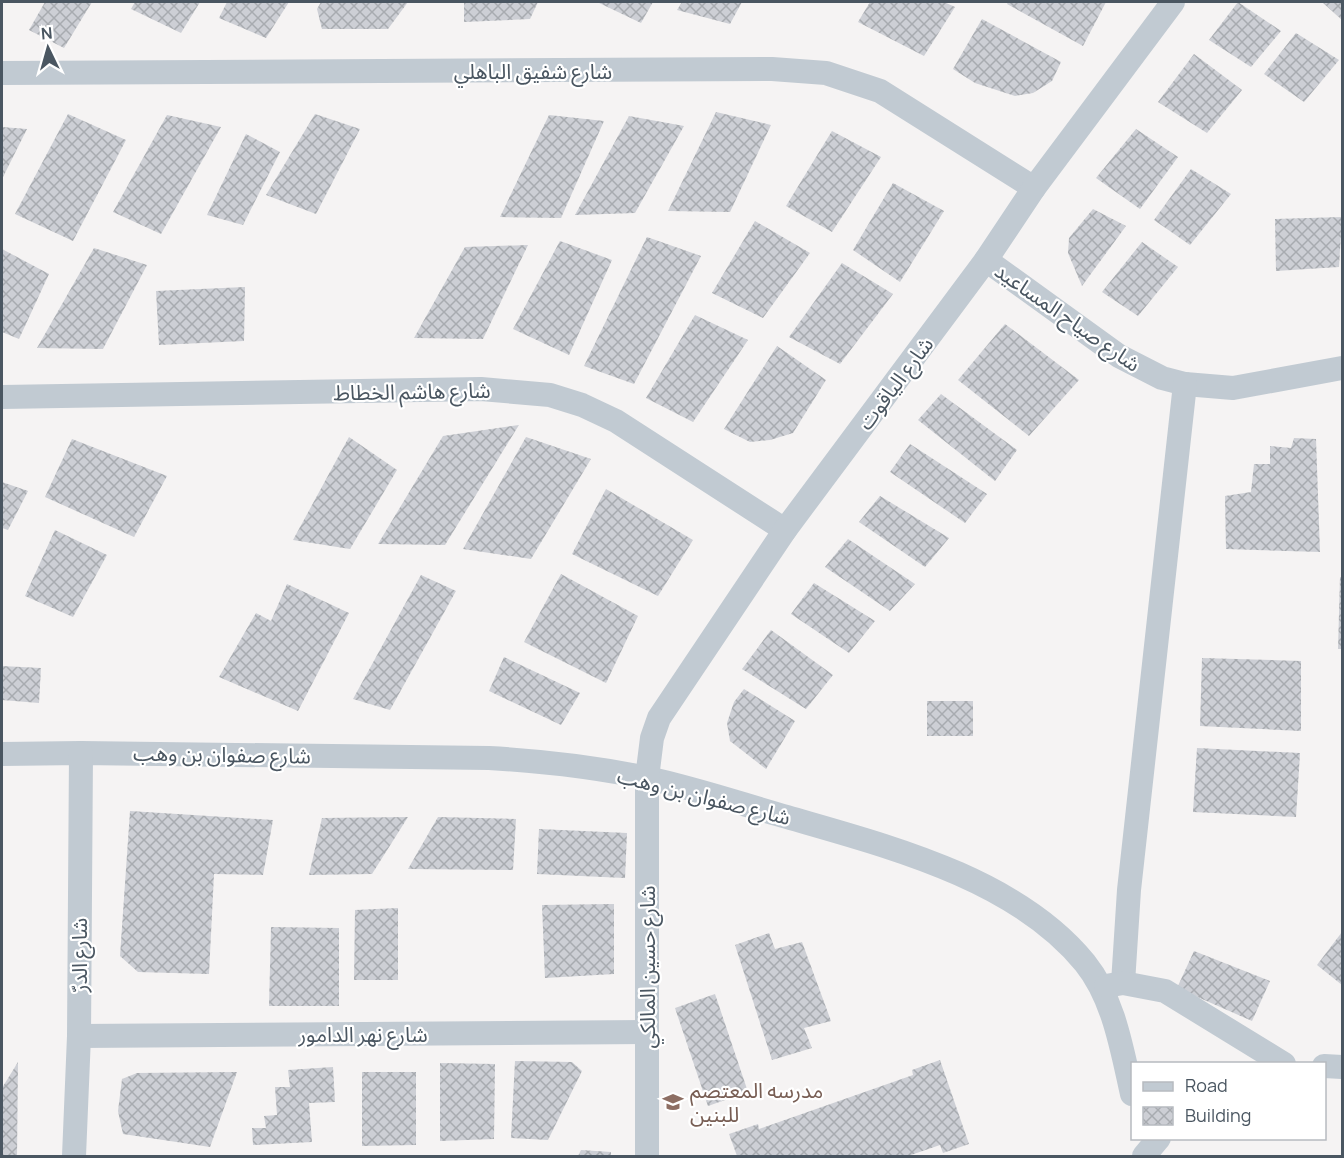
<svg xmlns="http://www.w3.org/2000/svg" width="1344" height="1158" viewBox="0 0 1344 1158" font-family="Manrope,'Noto Sans Arabic',sans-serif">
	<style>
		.building { fill: url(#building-cross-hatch) }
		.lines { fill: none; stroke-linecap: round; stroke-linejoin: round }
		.street { stroke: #c1cad2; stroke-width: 24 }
		.labels { text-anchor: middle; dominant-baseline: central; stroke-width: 4.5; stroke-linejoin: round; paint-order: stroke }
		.street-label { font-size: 21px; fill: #4a5661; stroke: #fff }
		.education-label { font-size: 21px; fill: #785e54; stroke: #fff; text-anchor: start }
	</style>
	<defs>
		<pattern id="building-cross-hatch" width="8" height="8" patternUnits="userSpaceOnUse" patternTransform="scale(1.5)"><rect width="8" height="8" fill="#cdcfd5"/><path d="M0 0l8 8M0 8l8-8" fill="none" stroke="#a8abb0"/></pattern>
	</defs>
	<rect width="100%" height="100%" fill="#f5f3f3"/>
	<g class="building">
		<polygon points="45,2 92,2 64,48 29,30"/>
		<polygon points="135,2 200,2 181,33 131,9"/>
		<polygon points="227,2 289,2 266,38 219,18"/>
		<polygon points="321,2 408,2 388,29 322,29 317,9"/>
		<polygon points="464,2 538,2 530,19 464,22"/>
		<polygon points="597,2 653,2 641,23"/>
		<polygon points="682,2 742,2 730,24 677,10"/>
		<polygon points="870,2 944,2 955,7 924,56 858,22"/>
		<polygon points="1008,2 1106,2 1083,46 1007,4"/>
		<polygon points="1238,2 1281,31 1251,67 1209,40"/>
		<polygon points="1322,2 1342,2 1342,20"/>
		<polygon points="982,19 1061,62 1052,81 1033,93 1015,96 975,83 953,69"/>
		<polygon points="1296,33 1339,60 1304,102 1264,74"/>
		<polygon points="1194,54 1242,90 1207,133 1158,102"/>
		<polygon points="716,112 771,125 730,212 668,211"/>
		<polygon points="68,114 126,140 73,241 15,214"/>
		<polygon points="315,114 360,129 316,214 266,195"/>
		<polygon points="167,115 221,127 161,234 113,212"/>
		<polygon points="549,115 604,121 561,218 500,217"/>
		<polygon points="629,116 684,126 635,213 575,215"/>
		<polygon points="2,127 27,129 2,179"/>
		<polygon points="1136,129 1178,157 1140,209 1096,178"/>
		<polygon points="832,131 881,157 832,232 786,206"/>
		<polygon points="246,134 280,152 243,225 207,215"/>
		<polygon points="1191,169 1231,194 1190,245 1154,220"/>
		<polygon points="893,183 944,211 900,282 853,250"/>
		<polygon points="1093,209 1126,226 1082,286 1068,253 1069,238"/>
		<polygon points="1342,217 1339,267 1276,271 1275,219"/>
		<polygon points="755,221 810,253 763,318 712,293"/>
		<polygon points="647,237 701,256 634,384 584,366"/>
		<polygon points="560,241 612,260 569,355 513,329"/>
		<polygon points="1142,242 1178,267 1138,316 1102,292"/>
		<polygon points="528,245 483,339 414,338 465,247"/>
		<polygon points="94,248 147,265 103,349 37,348"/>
		<polygon points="2,249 49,274 19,339 2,332"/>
		<polygon points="842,263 893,294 840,364 789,337"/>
		<polygon points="245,287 244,341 159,345 156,291"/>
		<polygon points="695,315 748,340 693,422 646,398"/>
		<polygon points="1005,324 1079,380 1029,436 958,380"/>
		<polygon points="777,346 826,380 793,433 770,440 750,442 724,429"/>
		<polygon points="941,394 1017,450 995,481 918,420"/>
		<polygon points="519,425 445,545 378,544 443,436"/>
		<polygon points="349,437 397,470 350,549 293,540"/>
		<polygon points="526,437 591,459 531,559 463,549"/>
		<polygon points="1294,438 1316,439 1320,552 1226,549 1225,496 1251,492 1254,464 1270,464 1270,446 1291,448"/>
		<polygon points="72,439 167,476 134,537 45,497"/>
		<polygon points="910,444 987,494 965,523 890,472"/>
		<polygon points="2,482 28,491 8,530 2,528"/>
		<polygon points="606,489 693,540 658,596 572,554"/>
		<polygon points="880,496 949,538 925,567 859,522"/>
		<polygon points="55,530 107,555 73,617 25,596"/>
		<polygon points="848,539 915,584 890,611 825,567"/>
		<polygon points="561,574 638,616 606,683 524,642"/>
		<polygon points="421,575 456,591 390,710 353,699"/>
		<polygon points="1340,577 1342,577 1342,649 1338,649"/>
		<polygon points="814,583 875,621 849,653 791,614"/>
		<polygon points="287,584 349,613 298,711 219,677 256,613 271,621"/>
		<polygon points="771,630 833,675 806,709 742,669"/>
		<polygon points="504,657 580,693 561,725 489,691"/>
		<polygon points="1202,658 1301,661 1301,731 1200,726"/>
		<polygon points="2,666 41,668 39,703 2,700"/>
		<polygon points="744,689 795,721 766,769 730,741 727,723 734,702"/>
		<rect x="927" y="701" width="46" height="35"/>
		<polygon points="1197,748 1300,753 1296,817 1193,812"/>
		<polygon points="130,811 273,820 263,875 214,874 209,974 138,972 120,956"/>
		<polygon points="408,817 372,874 309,875 322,818"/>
		<polygon points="438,817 516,819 513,870 408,869"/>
		<polygon points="539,829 627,833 625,878 537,874"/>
		<polygon points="614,904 614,974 545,978 542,905"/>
		<polygon points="398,908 398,980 354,980 355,910"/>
		<polygon points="271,927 339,928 339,1006 269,1006"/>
		<polygon points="1342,932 1342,985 1317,965"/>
		<polygon points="769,933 775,949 802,942 831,1021 804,1028 812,1048 772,1060 735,945"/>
		<polygon points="1194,951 1270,981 1252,1021 1177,988"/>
		<polygon points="715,994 748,1092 708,1106 675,1008"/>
		<polygon points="940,1060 969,1144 943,1153 940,1145 908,1156 737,1156 729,1134 758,1124 759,1129 913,1075 912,1070"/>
		<polygon points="515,1061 572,1062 582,1071 548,1140 511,1138"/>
		<polygon points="18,1062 17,1156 2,1156 2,1088"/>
		<polygon points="440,1063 495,1064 494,1139 440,1141"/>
		<polygon points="333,1067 335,1102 309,1103 312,1142 253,1145 252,1128 266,1128 264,1116 277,1115 275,1087 290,1087 288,1070"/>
		<polygon points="237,1072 210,1147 123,1134 118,1111 122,1079 137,1073"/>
		<polygon points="362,1072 416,1072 416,1145 362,1146"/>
		<polygon points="581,1150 611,1152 611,1156 578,1156"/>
	</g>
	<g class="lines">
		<g class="street">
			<polyline points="2,73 772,69 826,73 880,91 1034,188"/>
			<polyline points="986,260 1119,356 1162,378 1185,384 1233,388 1342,368"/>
			<polyline points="2,397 481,389 550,395 582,405 616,421 785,530"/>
			<path d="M2,754L81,753L489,758C542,761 595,767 647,778C694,788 741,804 787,817C887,846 1016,878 1085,963C1114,999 1122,1050 1132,1094"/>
			<polyline points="1123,983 1129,890 1185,384"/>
			<polyline points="1106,986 1123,983 1165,991 1284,1064"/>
			<polyline points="79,1036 647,1032"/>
			<polyline points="1324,1066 1342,1067"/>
			<polyline points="74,1156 79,1036 81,753"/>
			<polyline points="647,1156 647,778 652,738 659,718 785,530 986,260 1034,188 1173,2"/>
			<polyline points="1144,1156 1159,1138"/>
		</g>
	</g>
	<defs>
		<g id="school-bare" transform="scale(1.62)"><path d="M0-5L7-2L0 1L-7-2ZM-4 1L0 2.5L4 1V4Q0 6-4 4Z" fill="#8d6e63" stroke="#fff" stroke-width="2.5" paint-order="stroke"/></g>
	</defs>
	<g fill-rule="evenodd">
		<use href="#school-bare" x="673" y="1102"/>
	</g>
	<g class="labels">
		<g class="street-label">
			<text x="533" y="71">شارع شفيق الباهلي</text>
			<text transform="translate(1068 317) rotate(35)">شارع صياح المساعيد</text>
			<text transform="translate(895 383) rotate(-53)">شارع الياقوت</text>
			<text transform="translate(412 391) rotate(-1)">شارع هاشم الخطاط</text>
			<text transform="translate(222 754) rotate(1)">شارع صفوان بن وهب</text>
			<text transform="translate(704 796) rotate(14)">شارع صفوان بن وهب</text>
			<text transform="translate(79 955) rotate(-90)">شارع الدرّ</text>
			<text transform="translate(647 967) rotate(-90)">شارع حسين المالكي</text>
			<text x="363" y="1034">شارع نهر الدامور</text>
		</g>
		<g class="education-label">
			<text x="690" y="1090">مدرسه المعتصم<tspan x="690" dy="24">للبنين</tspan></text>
		</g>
	</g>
	<rect width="1344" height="1158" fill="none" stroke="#4a5661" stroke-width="6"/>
	<rect x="1131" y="1062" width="195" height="78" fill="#ffffff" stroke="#b7bbc0" stroke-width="1.5"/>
	<rect x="1143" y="1082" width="30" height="9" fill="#c1cad2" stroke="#b7bbc0" stroke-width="1.5"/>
	<text x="1185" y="1092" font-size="18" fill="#4a5661">Road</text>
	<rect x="1143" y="1107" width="30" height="18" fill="url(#building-cross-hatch)" stroke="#b7bbc0" stroke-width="1.5"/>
	<text x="1185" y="1122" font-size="18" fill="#4a5661">Building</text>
	<g transform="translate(48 48) rotate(355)" stroke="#ffffff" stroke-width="4.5" paint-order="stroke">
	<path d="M0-4.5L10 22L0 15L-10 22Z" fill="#4a5661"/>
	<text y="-9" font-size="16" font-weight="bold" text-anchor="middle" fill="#4a5661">N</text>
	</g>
</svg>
